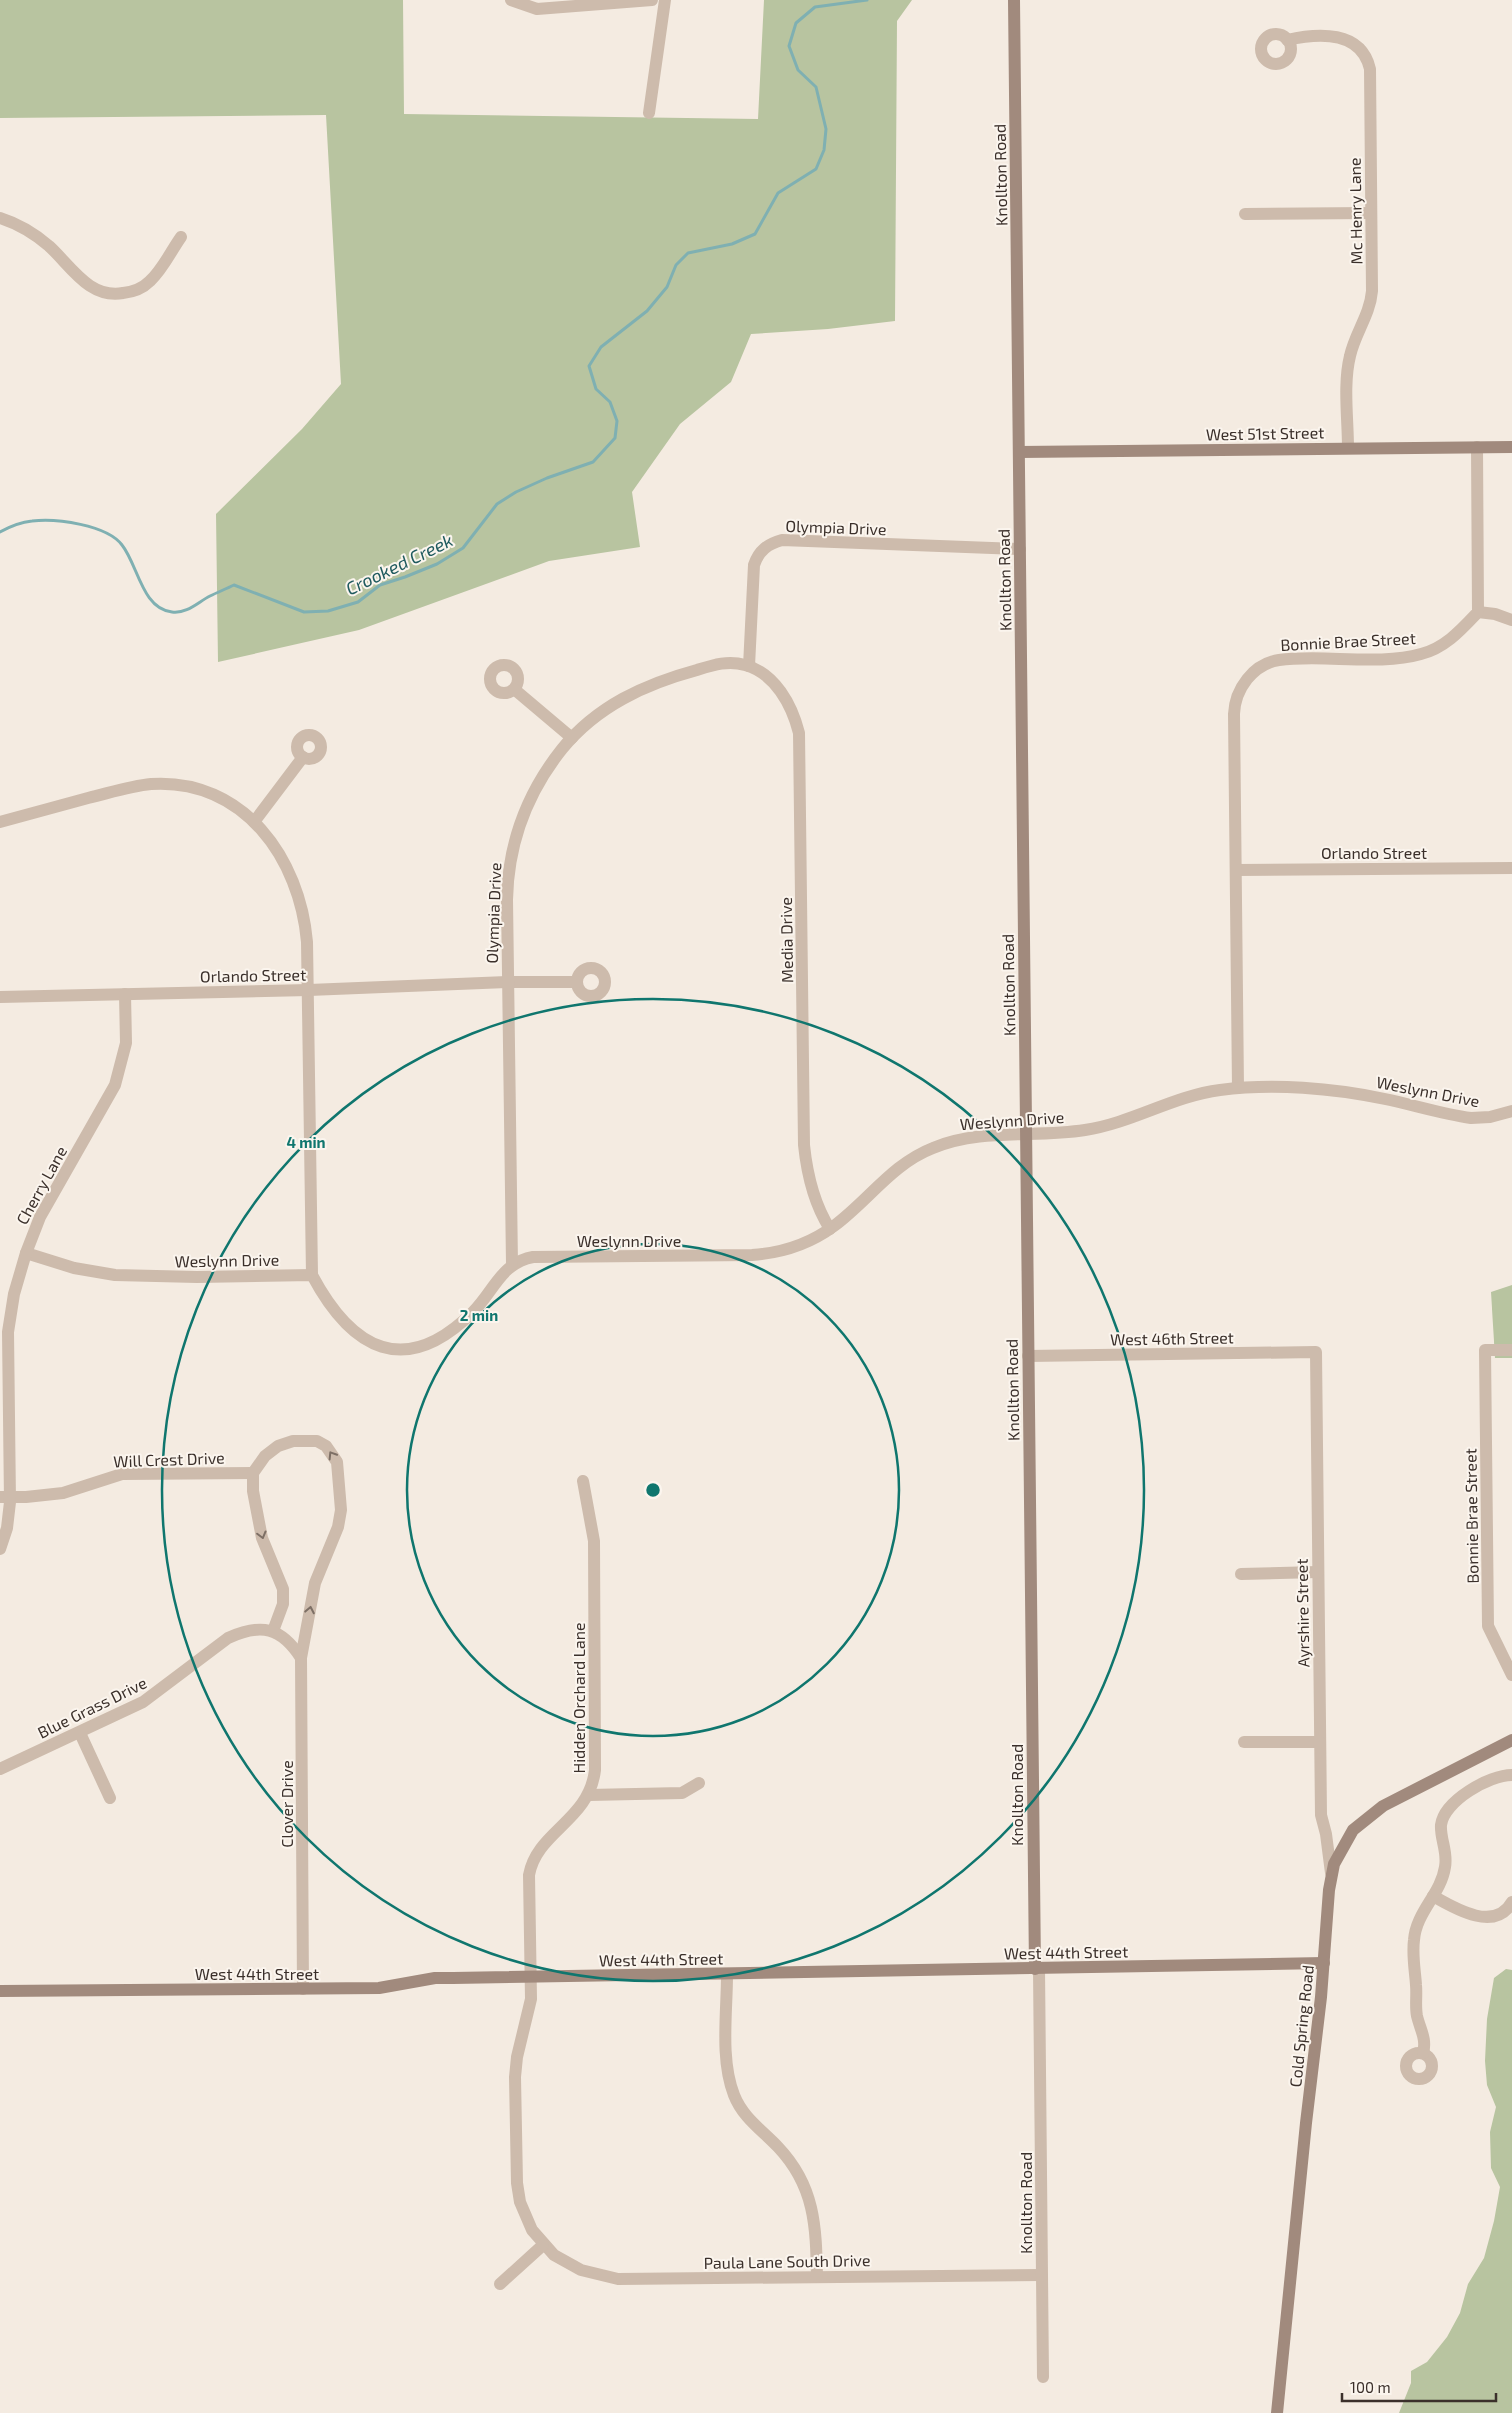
<svg xmlns="http://www.w3.org/2000/svg" width="1512" height="2413" viewBox="0 0 1512 2413" font-family="'Exo 2',sans-serif">
	<style>
		.green { fill: #b8c4a0 }
		.lines { fill: none; stroke-linecap: round; stroke-linejoin: round }
		.stream { stroke: #7fb0b2; stroke-width: 3 }
		.street { stroke: #cdbbac; stroke-width: 12 }
		.secondary { stroke: #a18a7d; stroke-width: 12 }
		.oneway { stroke: #7d6f65 }
		.ring { fill: none; stroke: #0f766e; stroke-width: 2.5 }
		.labels { text-anchor: middle; dominant-baseline: central; stroke-width: 4; stroke-linejoin: round; paint-order: stroke }
		.street-label { font-size: 16px; fill: #3b302b; stroke: #fbf5ee }
		.water-label { font-size: 18px; font-style: italic; fill: #1f5a5e; stroke: #fbf5ee }
		.centre { fill: #0f766e; stroke: #fbf5ee; stroke-width: 2.5 }
		.ring-label { font-size: 15px; text-anchor: middle; font-weight: bold; fill: #0f766e; stroke: #fbf5ee; stroke-width: 4; stroke-linejoin: round; paint-order: stroke }
	</style>
	<rect width="100%" height="100%" fill="#f4ebe1"/>
	<g class="green">
		<polygon points="0,0 403,0 404,114 758,119 764,0 912,0 897,21 895,321 828,329 751,334 731,382 680,424 632,492 640,547 549,561 359,630 218,662 216,514 302,429 341,384 326,115 0,118"/>
		<polygon points="1512,1285 1512,1358 1495,1358 1491,1292"/>
		<polygon points="1506,1969 1512,1970 1512,2413 1399,2413 1411,2383 1411,2371 1427,2362 1447,2337 1460,2313 1468,2284 1484,2258 1494,2221 1500,2187 1491,2168 1490,2132 1496,2107 1487,2085 1485,2061 1487,2019 1494,1978"/>
	</g>
	<g class="lines">
		<path class="stream" d="M0,532C9,527 22,522 32,521C56,518 107,525 122,545C138,565 142,609 172,612C187,614 198,602 210,596C218,592 226,589 234,585L304,612L328,611L358,602L380,585L405,577L437,564L463,548L497,504L516,492L547,478L593,462L615,438L617,421L610,402L596,389L589,366L601,347L647,311L667,287L676,265L688,253L732,244L755,234L778,193L816,169L824,150L826,129L816,87L798,70L789,46L796,23L815,7L867,0"/>
		<g class="street">
			<polyline points="511,0 537,9 652,0"/>
			<circle cx="1276" cy="49" r="15"/>
			<path d="M1287,40C1318,33 1361,30 1370,69L1372,291C1370,315 1355,333 1350,356C1343,384 1348,419 1348,448"/>
			<polyline points="649,113 665,0"/>
			<polyline points="1245,214 1371,213"/>
			<path d="M0,218C19,224 35,234 49,246C71,266 89,299 123,293C133,292 143,288 150,281C163,269 171,251 181,237"/>
			<polyline points="1478,612 1495,614 1512,620"/>
			<circle cx="504" cy="679" r="14"/>
			<path d="M749,666L754,565C759,550 768,544 782,540L1020,549"/>
			<polyline points="514,689 572,738"/>
			<circle cx="309" cy="747" r="12"/>
			<path d="M0,822C29,814 59,806 88,798C109,793 130,786 151,784C244,778 300,859 307,942L312,1275"/>
			<polyline points="254,822 303,757"/>
			<polyline points="1236,870 1512,868"/>
			<circle cx="591" cy="982" r="14"/>
			<polyline points="0,997 309,990 507,982 577,982"/>
			<path d="M1238,1088L1234,714C1235,689 1253,664 1279,660C1322,654 1379,666 1421,654C1445,648 1461,630 1478,612L1477,447"/>
			<path d="M26,1253L74,1268L115,1275L197,1277L312,1275C352,1350 405,1379 473,1312C494,1291 501,1263 533,1257L752,1255C782,1253 811,1243 834,1226C869,1200 892,1164 933,1148C981,1128 1034,1138 1085,1130C1132,1123 1173,1096 1220,1090C1273,1083 1333,1088 1385,1099C1414,1105 1442,1114 1471,1118L1490,1117L1512,1111"/>
			<path d="M512,1264L507,900C508,844 527,793 562,749C597,706 645,684 697,670C713,665 728,660 745,665C775,673 792,705 799,733L804,1145C807,1174 814,1204 830,1229"/>
			<polyline points="1512,1350 1485,1350 1488,1626 1512,1675"/>
			<polyline points="1028,1356 1316,1352 1321,1815 1326,1834 1331,1873"/>
			<path d="M583,1481L594,1541L595,1770C589,1821 537,1831 529,1875L531,1999L517,2057L515,2077L517,2183L520,2202L532,2230L554,2255L581,2270L618,2279L1041,2275"/>
			<polyline points="0,1497 26,1497 63,1493 122,1474 253,1473"/>
			<polyline points="0,1549 7,1528 10,1502 8,1332 14,1294 26,1253 40,1217 115,1085 126,1043 125,994"/>
			<polyline points="1241,1574 1318,1572"/>
			<polyline points="273,1631 283,1604 283,1589 262,1538 253,1491 253,1473 265,1456 278,1446 293,1441 317,1441 326,1446 337,1462 341,1510 338,1527 315,1583 301,1658"/>
			<polyline points="80,1733 110,1798"/>
			<polyline points="1244,1742 1320,1742"/>
			<path d="M0,1769L143,1702L228,1638C261,1623 281,1627 301,1658L303,1989"/>
			<polyline points="589,1795 682,1793 699,1783"/>
			<path d="M1433,1896C1454,1908 1495,1933 1512,1902"/>
			<polyline points="1039,1969 1043,2377"/>
			<path d="M727,1975C727,2013 720,2059 734,2095C743,2118 762,2130 778,2147C815,2186 816,2226 817,2277"/>
			<circle cx="1419" cy="2066" r="13"/>
			<path d="M1423,2053C1427,2039 1420,2029 1417,2016C1415,2006 1417,1996 1416,1985C1415,1970 1412,1955 1414,1940C1416,1912 1441,1894 1445,1867C1448,1852 1440,1839 1441,1825C1444,1801 1489,1775 1512,1775"/>
			<polyline points="500,2284 543,2245"/>
		</g>
		<g class="secondary">
			<polyline points="1014,0 1035,1969"/>
			<polyline points="1019,452 1512,447"/>
			<polyline points="0,1991 379,1988 435,1978 453,1978 1324,1963"/>
			<polyline points="1277,2413 1306,2123 1321,1997 1329,1890 1334,1864 1353,1830 1383,1806 1512,1740"/>
		</g>
	</g>
	<defs><path id="oneway-chevron" d="M-2-3.5L2.5 0L-2 3.5" fill="none" stroke-width="1.6" stroke-linecap="round" stroke-linejoin="round" transform="scale(1.25)"/></defs>
	<g class="oneway">
		<use href="#oneway-chevron" transform="translate(332 1455) rotate(-122)"/>
		<use href="#oneway-chevron" transform="translate(262 1535) rotate(75)"/>
		<use href="#oneway-chevron" transform="translate(310 1610) rotate(-79)"/>
	</g>
	<g class="ring">
		<circle cx="653" cy="1490" r="246"/>
		<circle cx="653" cy="1490" r="491"/>
	</g>
	<g class="labels">
		<g class="street-label">
			<text transform="translate(1000 175) rotate(-91)">Knollton Road</text>
			<text transform="translate(1355 211) rotate(-91)">Mc Henry Lane</text>
			<text transform="translate(1265 433) rotate(-1)">West 51st Street</text>
			<text transform="translate(836 527) rotate(2)">Olympia Drive</text>
			<text transform="translate(1004 580) rotate(-91)">Knollton Road</text>
			<text transform="translate(1348 641) rotate(-3)">Bonnie Brae Street</text>
			<text x="1374" y="852">Orlando Street</text>
			<text transform="translate(493 913) rotate(-88)">Olympia Drive</text>
			<text transform="translate(786 940) rotate(-91)">Media Drive</text>
			<text transform="translate(253 975) rotate(-1)">Orlando Street</text>
			<text transform="translate(1008 985) rotate(-91)">Knollton Road</text>
			<text transform="translate(1428 1091) rotate(11)">Weslynn Drive</text>
			<text transform="translate(1012 1120) rotate(-4)">Weslynn Drive</text>
			<text transform="translate(41 1185) rotate(-61)">Cherry Lane</text>
			<text x="629" y="1240">Weslynn Drive</text>
			<text transform="translate(227 1260) rotate(-1)">Weslynn Drive</text>
			<text transform="translate(1172 1338) rotate(-1)">West 46th Street</text>
			<text transform="translate(1012 1390) rotate(-91)">Knollton Road</text>
			<text transform="translate(169 1459) rotate(-2)">Will Crest Drive</text>
			<text transform="translate(1471 1516) rotate(-91)">Bonnie Brae Street</text>
			<text transform="translate(1302 1613) rotate(-91)">Ayrshire Street</text>
			<text transform="translate(578 1698) rotate(-90)">Hidden Orchard Lane</text>
			<text transform="translate(92 1707) rotate(-26)">Blue Grass Drive</text>
			<text transform="translate(1016 1795) rotate(-90)">Knollton Road</text>
			<text transform="translate(286 1804) rotate(-90)">Clover Drive</text>
			<text transform="translate(1066 1952) rotate(-1)">West 44th Street</text>
			<text transform="translate(661 1959) rotate(-1)">West 44th Street</text>
			<text x="257" y="1973">West 44th Street</text>
			<text transform="translate(1301 2026) rotate(-84)">Cold Spring Road</text>
			<text transform="translate(1025 2203) rotate(-90)">Knollton Road</text>
			<text transform="translate(787 2261) rotate(-1)">Paula Lane South Drive</text>
		</g>
		<g class="water-label">
			<text transform="translate(399 564) rotate(-26)">Crooked Creek</text>
		</g>
	</g>
	<circle cx="653" cy="1490" r="8" class="centre"/>
	<g class="ring-label">
		<text x="306" y="1148">4 min</text>
		<text x="479" y="1321">2 min</text>
	</g>
	<path d="M1342 2393v8h154v-8" fill="none" stroke="#3b302b" stroke-width="2.5"/>
	<text x="1350" y="2393" font-size="15" fill="#3b302b" stroke="#fbf5ee" stroke-width="4" paint-order="stroke">100 m</text>
</svg>
